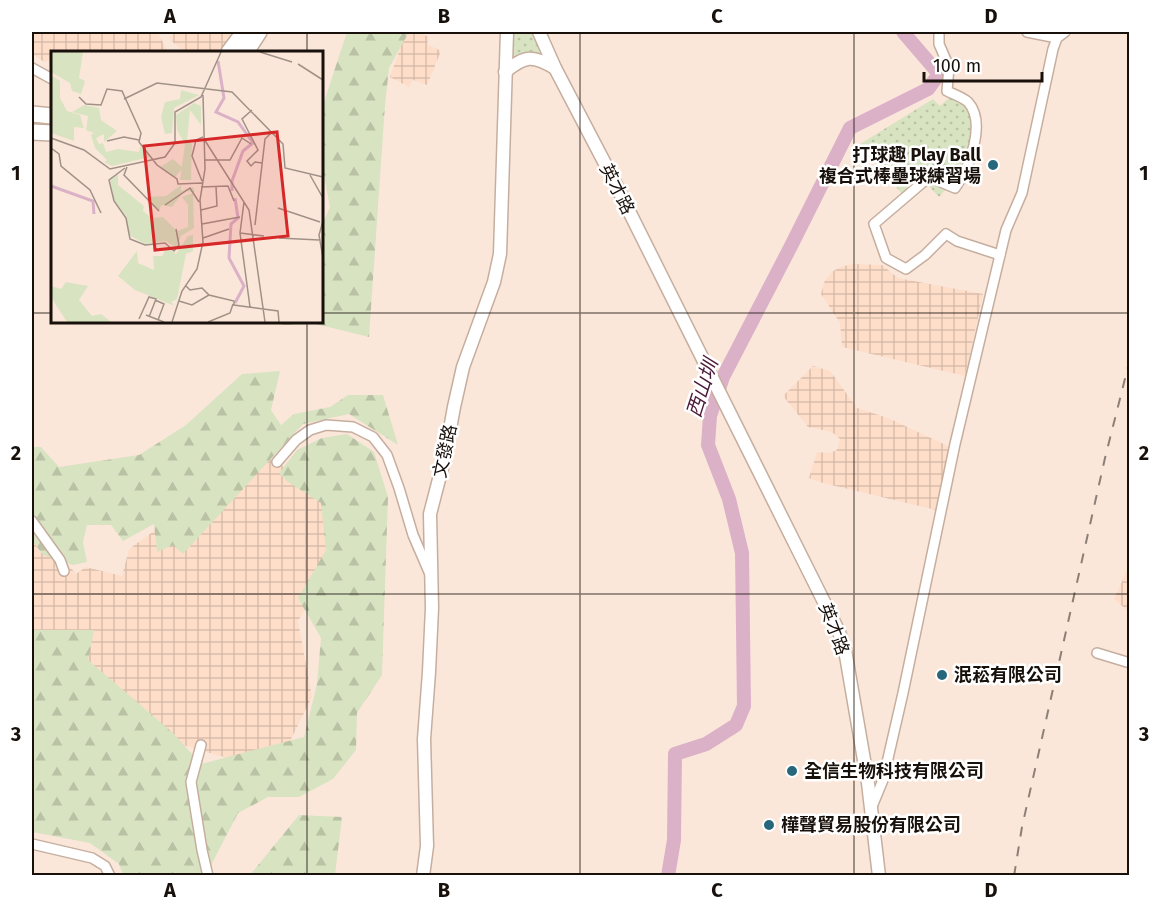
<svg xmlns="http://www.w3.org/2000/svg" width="1161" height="907" viewBox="0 0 1161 907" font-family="'Fira Sans','Noto Sans TC',sans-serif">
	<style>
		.industrial { fill: url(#industrial-grid) }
		.grass { fill: url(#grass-dots) }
		.forest { fill: url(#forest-firs) }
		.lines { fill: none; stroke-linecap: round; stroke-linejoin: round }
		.river { stroke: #dbb1c7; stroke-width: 14 }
		.minor-casing { stroke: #c6ae9f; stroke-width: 12 }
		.tertiary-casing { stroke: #c6ae9f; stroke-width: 15 }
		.primary-casing { stroke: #c6ae9f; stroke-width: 18 }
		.minor { stroke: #fff; stroke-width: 9 }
		.tertiary { stroke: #fff; stroke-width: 12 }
		.primary { stroke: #fff; stroke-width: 15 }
		.rail { stroke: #8d7f75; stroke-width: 2; stroke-dasharray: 10 10; stroke-linecap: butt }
		.grid { fill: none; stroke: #18100b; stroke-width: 1.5; stroke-opacity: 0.55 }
		.poi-dot { fill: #27667b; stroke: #fff; stroke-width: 2 }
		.labels { text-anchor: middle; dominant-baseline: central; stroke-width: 5; stroke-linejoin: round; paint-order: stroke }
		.poi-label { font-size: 18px; font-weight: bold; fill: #18100b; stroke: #fff; text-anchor: start }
		.street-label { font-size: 18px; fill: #18100b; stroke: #fff }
		.water-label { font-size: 20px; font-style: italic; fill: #4b1938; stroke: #fff }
		.inset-river { fill: none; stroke: #dbb1c7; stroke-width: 3 }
		.inset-road { fill: none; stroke: #a09187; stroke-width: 1.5 }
		.view { fill: #d62828; fill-opacity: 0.15; stroke: #d62828; stroke-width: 3 }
		.inset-edge { fill: none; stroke: #18100b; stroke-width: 3 }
		.neatline { fill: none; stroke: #18100b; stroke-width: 2 }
		.grid-label { font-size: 20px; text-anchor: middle; font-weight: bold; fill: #18100b }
	</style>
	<defs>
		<pattern id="industrial-grid" width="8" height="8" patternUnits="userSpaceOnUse" patternTransform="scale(1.5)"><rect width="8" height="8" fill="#feddc9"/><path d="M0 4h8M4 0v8" fill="none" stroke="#d9bdab"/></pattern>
		<pattern id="grass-dots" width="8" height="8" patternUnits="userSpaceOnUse" patternTransform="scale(1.5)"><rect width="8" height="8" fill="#d8e3c1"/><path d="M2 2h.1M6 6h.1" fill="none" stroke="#b9c2a4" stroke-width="1.8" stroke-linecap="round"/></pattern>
		<pattern id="forest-firs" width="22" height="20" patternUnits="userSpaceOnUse" patternTransform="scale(1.5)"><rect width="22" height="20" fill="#d8e3c1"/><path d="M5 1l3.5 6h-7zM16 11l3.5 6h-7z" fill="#b9c2a4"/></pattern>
	</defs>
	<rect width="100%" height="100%" fill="#fbe7da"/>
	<g class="industrial">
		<polygon points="32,32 159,32 158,33 168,52 52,52 52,60 44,62 32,53"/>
		<polygon points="172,32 232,32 223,46 216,52 185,52 169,39"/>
		<polygon points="406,32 418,32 429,37 427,44 441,51 427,85 413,80 409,87 390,77"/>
		<polygon points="853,264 882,265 898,278 983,294 965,376 842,347 840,323 821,294 825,280 832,272 840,267"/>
		<polygon points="813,366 830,371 857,408 888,418 950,447 936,510 823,483 809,478 817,452 830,453 837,450 840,439 832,432 808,427 783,396"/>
		<polygon points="264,452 333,503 333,559 298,621 312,697 288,745 241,762 179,744 32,646 32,520 76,574 86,567 122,576 129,549"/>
		<polygon points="1129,566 1130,612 1129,612 1114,599"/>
	</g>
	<g class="grass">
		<polygon points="511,32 531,32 543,58 511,63"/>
		<polygon points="950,97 968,107 972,114 972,146 962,171 939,197 922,179 902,194 860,144 933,99 940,106"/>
	</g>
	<g class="forest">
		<polygon points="347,32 409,32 389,68 385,105 369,337 316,324 280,325 281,321 321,321 321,227 330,207 321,161 321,111"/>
		<polygon points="280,371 271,410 281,425 294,414 330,407 348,395 383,395 398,445 349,414 303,424 183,554 173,545 157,552 154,524 123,541 111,525 87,525 83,542 87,562 73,565 43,555 32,540 32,447 41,447 59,467 139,455 186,425 242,374"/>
		<polygon points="347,434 374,452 388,497 382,675 357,713 356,750 333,779 299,797 268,797 238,813 206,875 123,875 119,864 90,843 32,832 32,630 94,630 88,660 173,733 201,764 304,737 317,684 321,638 298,598 326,550 321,503 288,482 279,473 297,450 322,438"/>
		<polygon points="299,815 342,817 335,875 250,875"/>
	</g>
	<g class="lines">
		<polyline class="river" points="668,876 674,840 675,754 706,744 736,725 744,706 742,553 729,499 708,445 710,416 723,377 791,246 850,128 928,89 939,74 903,32"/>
		<g class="minor-casing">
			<g id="minor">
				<path d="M939,32V44L949,67L947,91C953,94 962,97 968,102C987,123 969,169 955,188L929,177L874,224L886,258L906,269L925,255L946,234L957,241L1000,255"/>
				<polyline points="1027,32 1057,38"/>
				<polyline points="32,68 52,79"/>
				<polyline points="277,462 296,440 310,430 326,425 353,427 373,437 387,455 399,488 413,535 429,572"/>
				<polyline points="32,521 60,560 64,571"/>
				<polyline points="1097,653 1130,663"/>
				<polyline points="201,745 191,782 202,850 208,876"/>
				<polyline points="871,809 883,780 903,693 955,444 1006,230 1022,193 1053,49 1057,38 1065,32"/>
				<polyline points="32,844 92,858 105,866 110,876"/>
			</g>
		</g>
		<g class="tertiary-casing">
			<g id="tertiary">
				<polyline points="539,32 555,68 612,177 839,632 845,650 868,783 879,876"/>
				<path d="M505,72C525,55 533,55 555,68"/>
				<polyline points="423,876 427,846 424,739 429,672 432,608 430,514 445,456 454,407 463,367 494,282 500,254 507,32"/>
			</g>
		</g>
		<g class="primary-casing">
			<g id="primary">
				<polyline points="229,52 244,32"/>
				<polyline points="246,52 259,32"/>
				<polyline points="32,114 52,116"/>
				<polyline points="32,132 52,133"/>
			</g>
		</g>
		<use href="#minor" class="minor"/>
		<use href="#tertiary" class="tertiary"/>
		<use href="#primary" class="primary"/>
		<polyline class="rail" points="1014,876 1022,827 1105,458 1130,359"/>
	</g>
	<path class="grid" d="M307,32V52M580,32V876M854,32V876M32,313H52M321,313H1130M307,321V876M32,594H1130"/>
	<g class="poi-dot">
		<circle cx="993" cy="165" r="6"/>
		<circle cx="942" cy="675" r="6"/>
		<circle cx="792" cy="771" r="6"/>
		<circle cx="769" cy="825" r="6"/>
	</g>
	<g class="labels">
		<g class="poi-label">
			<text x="981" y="155" text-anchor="end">打球趣 Play Ball<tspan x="981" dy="21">複合式棒壘球練習場</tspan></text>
			<text x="954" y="675">泯菘有限公司</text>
			<text x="804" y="771">全信生物科技有限公司</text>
			<text x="781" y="825">樺聲貿易股份有限公司</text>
		</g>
		<g class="street-label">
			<text transform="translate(617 189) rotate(63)">英才路</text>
			<text transform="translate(445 451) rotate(-78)">文發路</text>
			<text transform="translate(834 629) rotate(69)">英才路</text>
		</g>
		<g class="water-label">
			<text transform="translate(702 388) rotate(-72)">西山圳</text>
		</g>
	</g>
	<g transform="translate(51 51)">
		<rect width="272" height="272" fill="#fbe7da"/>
		<path d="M3,26L9,30V47L16,60L29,64L33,77L23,76V90L0,82V27ZM122,108L132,117L124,126L109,116Z" fill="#d8e3c1"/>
		<path d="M0,1H32L28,27L34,30L30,43L21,40L19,32L0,21ZM130,39L148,44L123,57L121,82L114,83L110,66L114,51L129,48ZM143,52L150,55V74L139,59L136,89L141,93L140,129H129L134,93L126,79L125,64ZM33,54L48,57L50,69L66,80L53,91V83L45,87L48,93L52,92L55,101L67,98L88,101L89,95L99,106L61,115L53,111L56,109L44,97L40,84L43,82L35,79L37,65L21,61ZM67,123V134L93,155L92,160L101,167L112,166L126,180L137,176V154L131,146L142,142L143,177L130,185L126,197L114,190L94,193L78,184L75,165L63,149L59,127ZM130,134V140L142,136L144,141L133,140L121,156L110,154L109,159L96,151V146L115,145ZM142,184V200L135,203L126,248L120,251L124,255L84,239L67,225L86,200L87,212L103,219L102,205H111L116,196L125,203L137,185ZM15,231L37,235L28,249L41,265L50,263L60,271H16L0,246V235L10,238Z" fill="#d8e3c1"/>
		<path class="inset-river" d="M167,10L173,47L165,61L187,71L202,92L192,100L181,130V140M0,135L42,150L43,163M184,147L187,167L180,173L178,207L193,235L184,252"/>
		<path class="inset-road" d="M209,1L241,11M247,13L272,29M28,46L35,53L50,54L56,38L71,40L90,82L88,91L106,114L126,128L127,133L151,132M73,48L106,32L181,41L232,93L234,117L272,126M201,59L191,68L207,99L196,110L200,115L204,111L211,112M0,87L33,99L59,118L114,106L124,92V61L150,46L170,1M153,88L198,159L214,271M56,90L73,86L88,89M0,97L8,103L10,115L39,139L50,162M153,109H179L191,87L200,93M76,116L73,124L108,160M74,117L58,129L63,150L75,167L79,188L94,194L114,192L123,200L128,194L125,178M259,124L272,147M151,130L141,105L145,89L152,86M150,136L177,135L183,150M193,151L189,182L199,256M114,154L139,137L148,151M227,157L269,171M150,159L166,155L165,136M272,170L268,184L272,207M151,173L189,166M204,174L214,88L221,81M189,182L213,185M152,187L178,178M228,187L268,189M135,235L139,239L151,237L158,244L183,250V254L227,260L228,271M104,249L113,253L107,269M128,250L141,254L158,244M95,264L113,271M88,268L98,246L105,248L98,266M121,271L131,240L146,218L152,191L149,149L154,118L152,44M157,271L179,262L182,253"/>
		<path class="view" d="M226,81L237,185L104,199L93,95Z"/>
		<rect width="272" height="272" class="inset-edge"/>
	</g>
	<rect width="1161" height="907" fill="none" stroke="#ffffff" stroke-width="66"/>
	<path d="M924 72v9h118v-9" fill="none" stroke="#18100b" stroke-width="3"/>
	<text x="933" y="72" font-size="18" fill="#18100b" stroke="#ffffff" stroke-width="4.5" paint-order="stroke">100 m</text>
	<rect x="33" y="33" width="1095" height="841" class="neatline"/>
	<g class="grid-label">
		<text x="170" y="23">A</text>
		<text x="444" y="23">B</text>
		<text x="717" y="23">C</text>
		<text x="991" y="23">D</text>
		<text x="16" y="180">1</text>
		<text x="1144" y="180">1</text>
		<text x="16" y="460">2</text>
		<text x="1144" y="460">2</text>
		<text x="16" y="741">3</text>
		<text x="1144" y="741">3</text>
		<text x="170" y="897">A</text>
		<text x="444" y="897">B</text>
		<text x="717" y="897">C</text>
		<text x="991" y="897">D</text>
	</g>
</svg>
